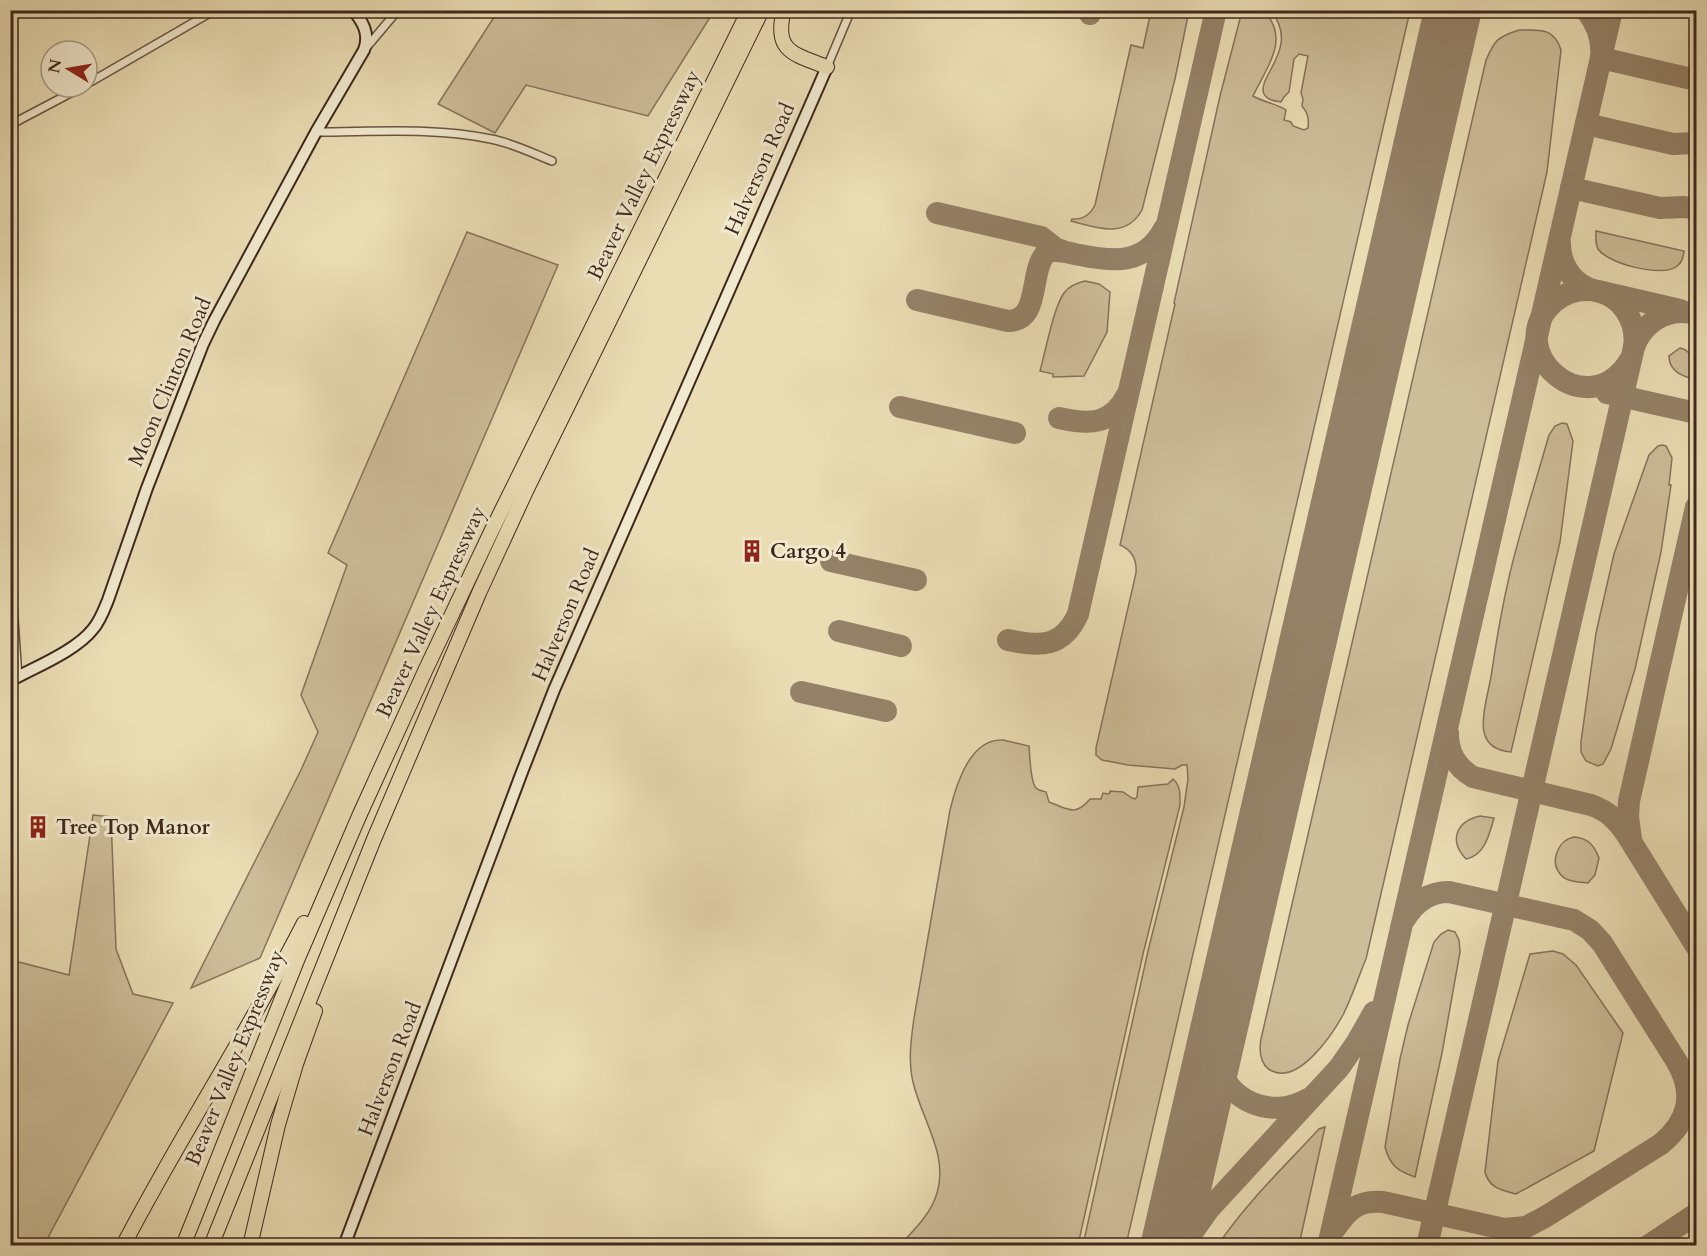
<svg xmlns="http://www.w3.org/2000/svg" width="1707" height="1256" viewBox="0 0 1707 1256" font-family="Cardo,serif">
	<style>
		.green { fill: #cdbe9a; stroke: #86735c; stroke-width: 1.5 }
		.lines { fill: none; stroke-linecap: round; stroke-linejoin: round }
		.taxiway { stroke: #948268; stroke-width: 22 }
		.runway { stroke: #948268; stroke-width: 57 }
		.street-casing { stroke: #695543; stroke-width: 10 }
		.secondary-casing { stroke: #3e281d; stroke-width: 14 }
		.highway-casing { stroke: #3e281d; stroke-width: 16 }
		.street { stroke: #f1e9ce; stroke-width: 7 }
		.secondary { stroke: #f1e9ce; stroke-width: 10 }
		.highway { stroke: #eaddb4; stroke-width: 14 }
		.labels { text-anchor: middle; dominant-baseline: central; stroke-width: 6; stroke-linejoin: round; paint-order: stroke }
		.street-label { font-size: 21px; fill: #3e281d; stroke: #f1e9ce }
		.poi-label { font-size: 21px; font-weight: bold; fill: #3e281d; stroke: #f1e9ce; text-anchor: start }
	</style>
	<rect width="100%" height="100%" fill="#eaddb4"/>
	<filter id="stains"><feTurbulence type="fractalNoise" baseFrequency=".00333" numOctaves="4"/><feColorMatrix values="0 0 0 0 .2 0 0 0 0 .09 0 0 0 0 .02 0 0 0 .5 -.17"/></filter>
	<radialGradient id="worn" r=".72"><stop offset=".6" stop-color="#630" stop-opacity="0"/><stop offset="1" stop-color="#630" stop-opacity=".3"/></radialGradient>
	<g class="green">
		<polygon points="498,11 498,10 714,11 648,116 526,85 495,133 438,104"/>
		<path d="M1151,11H1189L1175,79L1142,210C1126,239 1097,228 1071,221L1072,219C1083,220 1090,215 1095,205L1131,45L1143,48Z"/>
		<path d="M1242,11H1264C1291,40 1266,68 1253,96C1263,102 1277,104 1286,110L1284,120L1291,122L1293,126L1304,130L1308,128C1309,118 1308,113 1302,106L1303,99L1301,93L1308,56L1299,54L1294,59L1289,92L1284,97L1281,102C1275,101 1267,100 1264,94C1256,77 1301,48 1271,11H1410L1126,1245H1083L1148,951L1184,807L1188,779L1187,765H1182L1175,769L1128,765L1102,760L1096,755V748L1136,573C1137,560 1132,550 1120,545L1175,304L1174,303L1220,96Z"/>
		<path d="M1519,30C1539,30 1554,27 1561,50L1547,172L1366,959C1358,978 1352,997 1343,1015C1332,1035 1299,1084 1272,1071C1260,1066 1259,1050 1261,1039L1486,60C1495,40 1497,37 1519,30Z"/>
		<path d="M1596,231L1684,251C1683,258 1682,263 1676,267C1661,277 1608,264 1598,249C1595,243 1596,237 1596,231Z"/>
		<polygon points="467,232 558,265 260,958 191,988 301,770 318,732 301,695 347,565 328,553"/>
		<path d="M1085,281L1099,284L1110,292L1107,332L1084,376L1053,377V374L1040,371C1045,353 1054,306 1064,293C1069,286 1076,283 1085,281Z"/>
		<path d="M1680,348C1694,351 1696,367 1690,378C1679,375 1669,369 1669,356Z"/>
		<path d="M1562,423L1567,424L1573,441L1560,542L1511,752C1498,751 1487,745 1484,732C1481,717 1488,693 1491,677C1496,642 1502,607 1510,573C1521,527 1536,481 1549,435L1555,426Z"/>
		<polygon points="1662,445 1666,446 1672,458 1669,485 1671,485 1661,552 1635,669 1611,749 1603,764 1598,766 1586,761 1581,752 1581,742 1596,633 1614,554 1649,455 1658,446"/>
		<path d="M1003,740L1029,746C1030,756 1030,781 1036,788C1039,791 1043,791 1046,792L1049,802C1068,809 1075,817 1090,799H1101L1103,793L1108,794L1110,793V791L1123,792L1132,798L1135,799L1137,797L1138,787L1168,784L1173,779C1181,786 1180,795 1180,805L1143,954L1078,1245H900C914,1230 931,1214 937,1193C949,1155 921,1118 913,1082C908,1061 911,1039 914,1018L950,810C956,785 970,738 1003,740Z"/>
		<polygon points="93,815 111,817 116,949 133,994 173,1003 44,1245 36,1245 11,1237 11,960 69,975"/>
		<path d="M1480,816L1494,818C1489,835 1485,855 1466,859C1448,840 1457,821 1480,816Z"/>
		<path d="M1574,837C1588,838 1594,845 1599,858L1595,875L1588,883C1579,882 1567,882 1561,875C1549,862 1558,840 1574,837Z"/>
		<path d="M1448,930L1455,932L1459,940L1460,952L1442,1053L1415,1177C1397,1171 1390,1165 1385,1147L1400,1059L1408,1025L1434,942L1441,934Z"/>
		<path d="M1553,951L1563,954L1576,965L1623,1033L1594,1151L1516,1194C1501,1190 1489,1188 1485,1172L1498,1061L1530,954Z"/>
		<path d="M1325,1127L1299,1245H1218C1246,1203 1284,1167 1319,1129Z"/>
	</g>
	<g class="lines">
		<g class="taxiway">
			<path d="M1586,10C1597,24 1603,40 1601,58L1696,80"/>
			<polyline points="1090,14 1091,10"/>
			<path d="M1440,66C1447,46 1452,26 1467,10"/>
			<polyline points="1586,124 1673,144 1696,143"/>
			<polyline points="1571,188 1660,208 1684,207 1696,209"/>
			<polyline points="937,213 1041,237 1055,248 1063,251"/>
			<path d="M1560,244C1560,263 1571,282 1590,289C1596,291 1602,292 1608,295C1627,305 1637,326 1634,347"/>
			<path d="M917,300L1008,321C1042,321 1028,270 1047,252C1058,249 1069,253 1080,255C1114,262 1145,265 1164,229"/>
			<path d="M1630,360C1588,429 1499,350 1554,302C1567,291 1582,288 1598,291L1680,310"/>
			<polyline points="1607,393 1696,413"/>
			<polyline points="900,407 1015,433"/>
			<path d="M1059,418C1089,425 1112,425 1127,395"/>
			<polyline points="831,561 916,580"/>
			<polyline points="839,631 901,646"/>
			<path d="M1008,640C1039,647 1063,648 1078,614L1216,10"/>
			<polyline points="801,692 886,711"/>
			<path d="M1448,733C1448,753 1456,767 1473,777L1591,805C1608,811 1617,820 1627,835L1696,946"/>
			<polyline points="1631,839 1628,817 1629,801 1696,507"/>
			<path d="M1223,1009C1221,1026 1216,1044 1218,1060C1225,1102 1273,1120 1308,1099"/>
			<path d="M1334,1230C1348,1210 1357,1200 1383,1202L1504,1229L1526,1227L1545,1217L1661,1144C1689,1121 1695,1094 1677,1062L1602,943L1590,930L1574,920L1449,892C1429,892 1415,902 1405,919"/>
			<polyline points="1183,1246 1209,1209 1339,1068 1357,1042 1374,1012"/>
			<polyline points="1328,1246 1612,10"/>
			<path d="M1427,1246L1634,347C1643,323 1666,308 1692,313"/>
			<polyline points="1648,1246 1696,1214"/>
		</g>
		<polyline class="runway" points="1169,1246 1453,10"/>
		<g class="street-casing">
			<g id="street">
				<polyline points="366,48 398,10"/>
				<polyline points="827,67 851,10"/>
				<polyline points="87,84 215,10"/>
				<polyline points="10,125 82,87"/>
				<path d="M316,132C374,132 434,127 491,139C512,143 532,153 552,161"/>
				<polyline points="10,561 18,677"/>
			</g>
		</g>
		<g class="secondary-casing">
			<g id="secondary">
				<path d="M10,681C35,667 76,651 93,629C100,621 104,610 108,600L147,488L203,344L214,321L316,132L364,50C370,34 363,22 353,10"/>
				<polyline points="344,1246 522,772 554,690 827,67"/>
			</g>
		</g>
		<g class="highway-casing">
			<g id="highway">
				<path d="M784,10C773,52 794,54 827,67"/>
				<path d="M123,1246C180,1136 248,1033 304,923"/>
				<polyline points="183,1246 298,958 360,814 426,669 491,532 749,10"/>
				<polyline points="211,1246 374,839 479,593 526,491 762,10"/>
				<polyline points="250,1246 278,1125 296,1064 315,1011"/>
			</g>
		</g>
		<use href="#street" class="street"/>
		<use href="#secondary" class="secondary"/>
		<use href="#highway" class="highway"/>
	</g>
	<defs>
		<g id="building-bare" transform="scale(1.8)"><path d="M-4-6H4V6H1V3H-1V6H-4ZM-2.5-4.3h1.7v1.8h-1.7ZM.8-4.3h1.7v1.8H.8ZM-2.5-1h1.7V.8h-1.7ZM.8-1h1.7V.8H.8Z" fill="#8f2418" stroke="#f1e9ce" stroke-width="2.5" paint-order="stroke"/></g>
	</defs>
	<g fill-rule="evenodd">
		<use href="#building-bare" x="752" y="551"/>
		<use href="#building-bare" x="38" y="827"/>
	</g>
	<g class="labels">
		<g class="street-label">
			<text transform="translate(760 169) rotate(-66)">Halverson Road</text>
			<text transform="translate(644 175) rotate(-64)">Beaver Valley Expressway</text>
			<text transform="translate(170 382) rotate(-67)">Moon Clinton Road</text>
			<text transform="translate(431 612) rotate(-65)">Beaver Valley Expressway</text>
			<text transform="translate(566 615) rotate(-67)">Halverson Road</text>
			<text transform="translate(235 1058) rotate(-68)">Beaver Valley Expressway</text>
			<text transform="translate(390 1069) rotate(-69)">Halverson Road</text>
		</g>
		<g class="poi-label">
			<text x="770" y="551">Cargo 4</text>
			<text x="56" y="827">Tree Top Manor</text>
		</g>
	</g>
	<rect width="1707" height="1256" fill="none" stroke="#eaddb4" stroke-width="36"/>
	<rect x="12" y="12" width="1683" height="1232" fill="none" stroke="#3e281d" stroke-width="3"/>
	<rect x="18" y="18" width="1671" height="1220" fill="none" stroke="#3e281d" stroke-width="1.5"/>
	<g transform="translate(69 69) rotate(281)"><circle r="28" fill="#f1e9ce" stroke="#a99c87" stroke-width="1.5"/>
	<path d="M0-4.5L10 22L0 15L-10 22Z" fill="#8f2418"/>
	<text y="-9" font-size="16" font-weight="bold" text-anchor="middle" fill="#3e281d">N</text>
	</g>
	<rect width="100%" height="100%" filter="url(#stains)"/>
	<rect width="100%" height="100%" fill="url(#worn)"/>
</svg>
